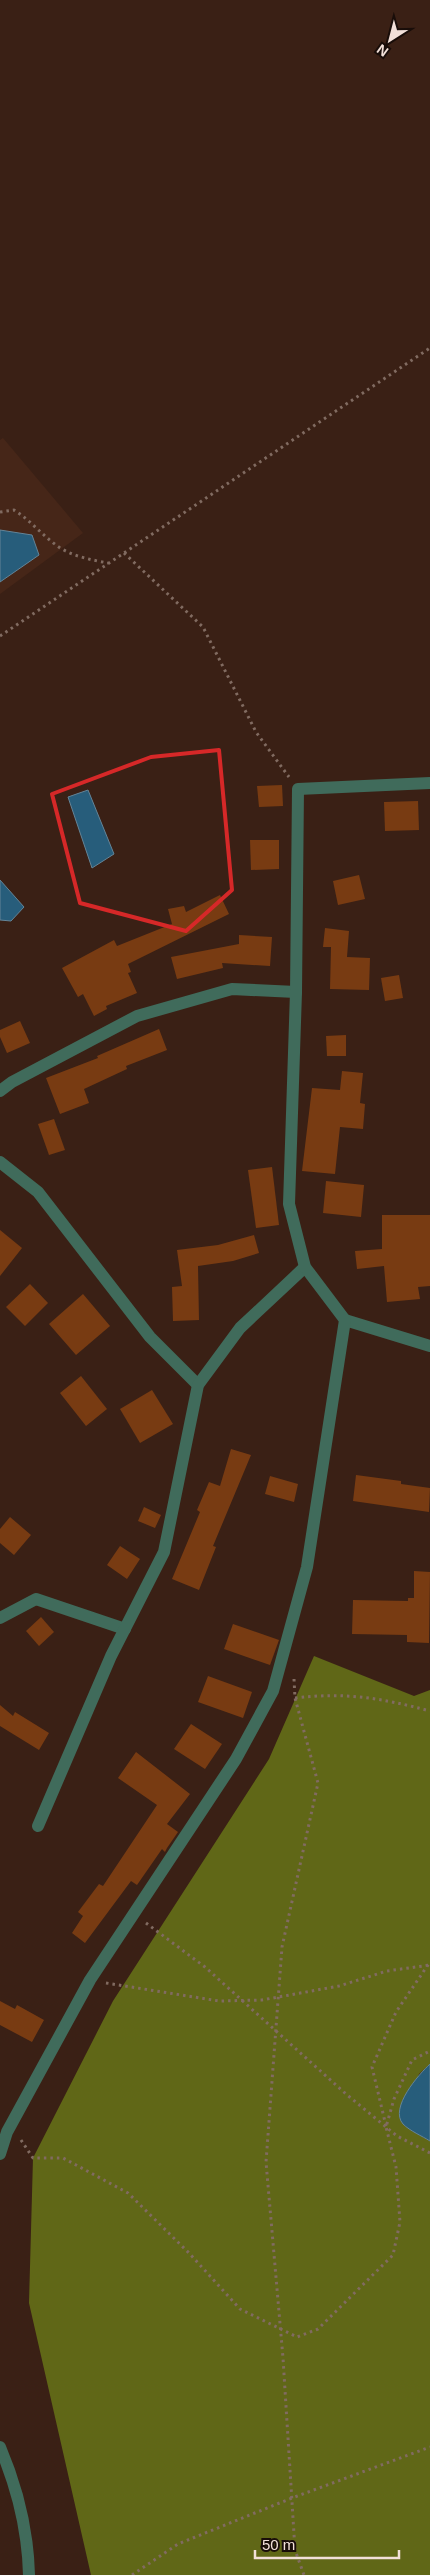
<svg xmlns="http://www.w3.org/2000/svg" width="430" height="2575" viewBox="0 0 430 2575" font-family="Arial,sans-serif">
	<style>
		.built { fill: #462618 }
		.forest { fill: #606717 }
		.water { fill: #275d7b; stroke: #648497 }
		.building { fill: #783b12 }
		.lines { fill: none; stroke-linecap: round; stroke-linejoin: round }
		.path { stroke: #816b61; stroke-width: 3; stroke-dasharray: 2.5 4; stroke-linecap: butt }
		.street { stroke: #406b5b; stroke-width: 12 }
		.marked { fill: none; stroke: #d62828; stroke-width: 4; stroke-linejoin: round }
	</style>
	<rect width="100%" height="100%" fill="#3a2015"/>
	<polygon class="built" points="3,438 83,533 0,594 0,440"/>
	<polygon class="forest" points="314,1656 414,1696 430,1690 430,2064 419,2074 404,2125 430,2141 430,2575 91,2575 29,2303 33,2158 113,2001 269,1759"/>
	<g class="water">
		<polygon points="0,530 32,535 39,555 0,582"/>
		<polygon points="88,790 114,854 92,868 68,797"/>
		<polygon points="0,880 24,907 11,921 0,920"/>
		<path d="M430,2064V2141C422,2136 410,2131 403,2124C389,2108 419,2074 430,2064Z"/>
	</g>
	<g class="building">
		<polygon points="282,785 283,806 259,807 257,786"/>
		<polygon points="418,801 419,830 385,831 384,802"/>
		<polygon points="250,840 279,840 279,869 251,870"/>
		<polygon points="359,875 365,899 338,905 333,881"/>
		<polygon points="220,895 229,914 128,964 131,972 128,973 137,993 106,1006 107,1009 94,1016 83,994 78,997 62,968 114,940 117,946 172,924 168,909 184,906 186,912"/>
		<polygon points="325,928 349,931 347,957 370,958 369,990 330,989 331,947 323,947"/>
		<polygon points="239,935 272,937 270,966 222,963 223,968 177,979 171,957 239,944"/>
		<polygon points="399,975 403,998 385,1001 381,978"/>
		<polygon points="20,1021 30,1043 7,1053 0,1037 0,1030"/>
		<polygon points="159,1029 167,1050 126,1066 127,1069 84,1089 89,1103 60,1114 46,1078 98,1058 97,1056"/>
		<polygon points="346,1035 346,1056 327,1056 326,1036"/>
		<polygon points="342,1071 363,1073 360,1103 365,1104 363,1129 340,1127 335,1174 302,1171 312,1088 340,1090"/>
		<polygon points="54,1119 65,1150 49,1155 38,1124"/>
		<polygon points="272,1167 279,1225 256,1228 248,1170"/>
		<polygon points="326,1181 364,1185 361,1217 323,1213"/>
		<polygon points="382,1215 430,1215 430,1286 418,1287 420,1299 387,1302 384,1266 357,1269 355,1251 382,1249"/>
		<polygon points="0,1230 22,1248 0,1276"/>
		<polygon points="254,1235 259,1253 233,1261 198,1266 199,1320 173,1321 172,1287 182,1286 177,1250 218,1245"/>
		<polygon points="30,1284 48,1303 25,1326 6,1307"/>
		<polygon points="83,1294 110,1326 76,1355 49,1324"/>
		<polygon points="81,1376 107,1409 86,1426 60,1393"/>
		<polygon points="152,1390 173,1424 140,1443 120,1409"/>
		<polygon points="231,1449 251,1455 213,1546 216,1547 199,1590 172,1579 200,1512 197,1510 209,1482 220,1486"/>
		<polygon points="356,1475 401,1481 401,1484 430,1488 429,1512 353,1501"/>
		<polygon points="270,1476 298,1484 294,1502 265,1494"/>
		<polygon points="144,1507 161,1515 155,1528 138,1521"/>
		<polygon points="10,1517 31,1535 14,1555 0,1543 0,1529"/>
		<polygon points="120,1546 140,1559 127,1579 107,1565"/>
		<polygon points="414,1571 430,1572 429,1643 407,1642 407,1635 352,1634 353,1600 408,1601 408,1598 414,1598"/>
		<polygon points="41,1617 54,1632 39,1646 26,1631"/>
		<polygon points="233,1624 279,1640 270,1665 224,1649"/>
		<polygon points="208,1676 252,1692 243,1718 198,1702"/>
		<polygon points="0,1705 13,1716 15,1712 49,1733 39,1750 0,1726"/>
		<polygon points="191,1724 222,1744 205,1769 174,1749"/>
		<polygon points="136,1752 190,1794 167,1824 178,1832 167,1848 165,1852 162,1849 137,1885 131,1881 85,1943 72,1933 83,1916 78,1912 99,1884 103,1886 157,1805 118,1778"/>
		<polygon points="0,2001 15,2009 17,2005 44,2020 32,2042 0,2025"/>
	</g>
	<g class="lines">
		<g class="path">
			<path d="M0,512L14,510C30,520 41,534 56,545C70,556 92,560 108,563"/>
			<polyline points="124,553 203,627 256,732 289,777"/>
			<polyline points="0,636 430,348"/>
			<polyline points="294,1679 295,1698 318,1783 282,1947 266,2162 283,2358 295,2550 304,2575"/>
			<path d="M295,1698C346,1692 381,1698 430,1711"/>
			<polyline points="146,1923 205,1967 346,2094 397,2136 430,2153"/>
			<polyline points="106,1983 219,2001 262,2000 339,1986 387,1971 430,1965"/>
			<polyline points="386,2126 372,2067 396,2012 430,1962"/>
			<polyline points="21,2140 33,2158 63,2158 128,2193 189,2253 240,2309 297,2337 318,2329 393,2255 400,2222 396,2167 386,2127 394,2099 412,2060 430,2051"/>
			<polyline points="132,2575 178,2544 292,2498 430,2447"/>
		</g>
		<g class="street">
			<polyline points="0,1091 12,1082 137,1016 232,989 296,992"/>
			<polyline points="0,1162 38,1192 150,1337 198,1385"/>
			<polyline points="345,1320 430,1346"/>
			<polyline points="0,1618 36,1599 125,1629"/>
			<polyline points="38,1826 111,1656 164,1552 198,1385 240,1328 305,1267"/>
			<polyline points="0,2154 7,2132 90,1980 236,1759 273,1691 307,1567 345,1320 305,1267 289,1204 296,992 298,789 430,783"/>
			<path d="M0,2447C17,2487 28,2532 29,2575"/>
		</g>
	</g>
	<path class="marked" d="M219,750L232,890L186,931L80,903L52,794L151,757Z"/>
	<g transform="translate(390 40) rotate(216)" stroke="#190d09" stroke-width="4" paint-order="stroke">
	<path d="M0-4L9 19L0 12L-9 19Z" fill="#f2e0d9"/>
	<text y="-8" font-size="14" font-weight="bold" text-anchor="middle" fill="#f2e0d9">N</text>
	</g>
	<path d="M255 2550v8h144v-8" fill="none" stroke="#f2e0d9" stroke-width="2.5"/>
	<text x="262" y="2550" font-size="15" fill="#f2e0d9" stroke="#190d09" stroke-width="4" paint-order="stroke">50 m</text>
</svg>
